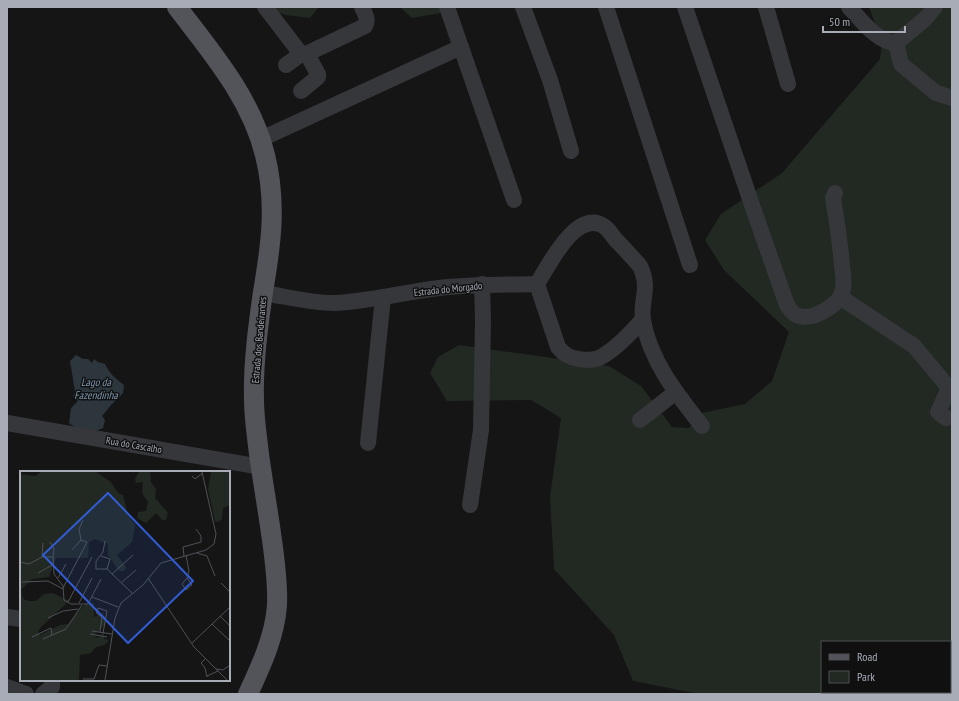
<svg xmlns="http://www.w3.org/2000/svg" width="959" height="701" viewBox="0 0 959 701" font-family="'PT Sans Narrow',sans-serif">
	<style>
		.green { fill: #212922; fill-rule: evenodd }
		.water { fill: #2d363c }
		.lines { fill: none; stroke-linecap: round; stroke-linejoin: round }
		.minor { stroke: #36373b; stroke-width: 16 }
		.major { stroke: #52545a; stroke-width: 20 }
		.labels { text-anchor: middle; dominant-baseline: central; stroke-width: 3; stroke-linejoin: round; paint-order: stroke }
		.street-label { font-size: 10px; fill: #a7acb6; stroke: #101011 }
		.water-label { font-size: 11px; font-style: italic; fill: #7e9ab1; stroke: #101011 }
		.inset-road { fill: none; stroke: #4f5156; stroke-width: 1 }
		.view { fill: #325cd3; fill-opacity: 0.15; stroke: #325cd3; stroke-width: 2 }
		.inset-edge { fill: none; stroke: #a7acb6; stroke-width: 2 }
	</style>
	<rect width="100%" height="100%" fill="#151516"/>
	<g class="green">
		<polygon points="266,7 319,7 310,18 285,15"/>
		<polygon points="400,7 442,7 441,13 412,18"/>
		<path d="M869,7H952V694H699L633,681L614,635L554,569L550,497L561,418L531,400L447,401L430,373L438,357L459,345L609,366L641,386L672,427L689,428L702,413L745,404L772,381L789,332L724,270L705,240L721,214L782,173L880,59L882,42ZM822,642H950V692H822Z"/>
	</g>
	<path class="water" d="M76,355L83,359H88L92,363L94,359L98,362L105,364C109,373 116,379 124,385L123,393L111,405L102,416L105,420L103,428C88,435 82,433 69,423L71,408L78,401L73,396L75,392L70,361Z"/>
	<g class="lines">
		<g class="minor">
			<path d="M265,7L301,54L304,55L365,26C369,19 365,14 362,7"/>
			<polyline points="447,7 514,200"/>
			<polyline points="523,7 550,80 571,151"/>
			<polyline points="606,7 690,265"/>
			<path d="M685,7L753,208L787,305C793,315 799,319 812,316C823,313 838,304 842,293C845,284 843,274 842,265C840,243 837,221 833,198L835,193"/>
			<polyline points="766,7 788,84"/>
			<path d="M849,7C860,19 878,43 896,43L925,19L935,7"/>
			<polyline points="896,43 901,64 936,93 952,98"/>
			<polyline points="286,65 301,54"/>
			<polyline points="301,91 318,77 318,74 307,54"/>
			<polyline points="261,139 461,47"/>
			<path d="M537,284L558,347C564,355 570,358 579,359C587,360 594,361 601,357C617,348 631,333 643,319"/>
			<path d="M263,293C284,296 315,304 336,303C371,301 405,292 439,288C472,284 504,285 537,284C549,265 577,207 605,227C609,230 612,235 615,239C624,248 632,257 640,266C651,289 640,299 643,320C650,361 677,394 702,426"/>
			<polyline points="840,297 914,346 949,388 938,412 946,418"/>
			<polyline points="640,420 676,392"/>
			<polyline points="7,423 261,467"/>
			<polyline points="368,443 383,297"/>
			<polyline points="470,505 481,430 483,320 482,284"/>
			<polyline points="7,617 21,619"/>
			<polyline points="7,687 26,694"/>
			<polyline points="43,694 52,687 52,680"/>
		</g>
		<path class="major" d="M177,7C212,53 251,98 265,155C277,203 271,245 263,292C258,327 253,364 254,400C254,418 257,436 259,454C263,483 268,511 272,540C275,562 278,583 277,605C275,636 261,666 248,694"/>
	</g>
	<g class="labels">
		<g class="street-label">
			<text transform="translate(448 289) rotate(-6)">Estrada do Morgado</text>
			<text transform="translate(259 340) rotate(-85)">Estrada dos Bandeirantes</text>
			<text transform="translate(134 445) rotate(10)">Rua do Cascalho</text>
		</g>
		<g class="water-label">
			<text x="96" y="382">Lago da<tspan x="96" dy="13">Fazendinha</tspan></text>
		</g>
	</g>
	<g transform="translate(20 471)">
		<rect width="210" height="210" fill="#151516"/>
		<path d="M21,1H76L91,11L98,22L103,24L108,44L115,54L112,71L97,84L106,96L104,100H99L88,84V73L75,68L69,71L68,87H36L29,106L12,108L1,119L3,128L9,130H16L24,123L33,122L49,130L20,157L18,161L20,164L40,154L48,153L64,134L70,131L74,133V146L83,142L84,145L86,153L74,164L78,167L84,161V168L89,169L85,174L76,176L71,182L60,184L59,209H0V3L15,5ZM119,1H130L131,11L136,18L135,27L148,42L146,49H142L136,42L126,52L117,47L118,41L126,40L128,31L122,22L123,11L116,12L115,8ZM191,1H210V34L203,37L202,48L198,51L195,50L188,18Z" fill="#212922"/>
		<path class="inset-road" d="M172,5L175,8L183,2M61,69L59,58L63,49M85,70L83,81L76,90V98H87L112,122M30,71L34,78L33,86M177,82L187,85L195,105M166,84L169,100L167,107L162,113L166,119L172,114L167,107M81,85L90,88L87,98M164,85L163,76L181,71V65L176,58M22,86L23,72M0,91L9,93L22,86H33L34,103L43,115L44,129L51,133H68L81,108M18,102L34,93M92,103L113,84M38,107L46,93M128,107L174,176L207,209M2,111L28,110L43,118M102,111L116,99M201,112L210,121M43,117L67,71L61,69L52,79M72,126L98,136M48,131L72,86M59,132L72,107M200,145L210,155M28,147L43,140L58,138M192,153L210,170M72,160L92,163M80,161L82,146L76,142L78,137L87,140L83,162M70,163L87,166M12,166L31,157L32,164M23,168L46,158L62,134M172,172L210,136M185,188L181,192L185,197L187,206M196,198L203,199L210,194M187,205L198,200M63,208H74L79,194L87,195M85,209L95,147L101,132L123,114L141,92L186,79L194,73L196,63L182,1"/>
		<path class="view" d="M88,22L173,110L108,172L23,84Z"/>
		<rect width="210" height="210" class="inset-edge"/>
	</g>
	<rect width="959" height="701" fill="none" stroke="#a7acb6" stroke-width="16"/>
	<rect x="821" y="641" width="130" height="52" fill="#101011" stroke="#4c4e53"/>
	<rect x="829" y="654" width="20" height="6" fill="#52545a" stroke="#4c4e53"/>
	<text x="857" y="661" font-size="12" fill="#a7acb6">Road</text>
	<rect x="829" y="671" width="20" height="12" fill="#212922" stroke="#4c4e53"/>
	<text x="857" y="681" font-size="12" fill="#a7acb6">Park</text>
	<path d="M823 26v6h82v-6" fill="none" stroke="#a7acb6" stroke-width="2"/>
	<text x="829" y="26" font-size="12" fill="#a7acb6" stroke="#101011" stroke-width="3" paint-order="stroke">50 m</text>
</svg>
